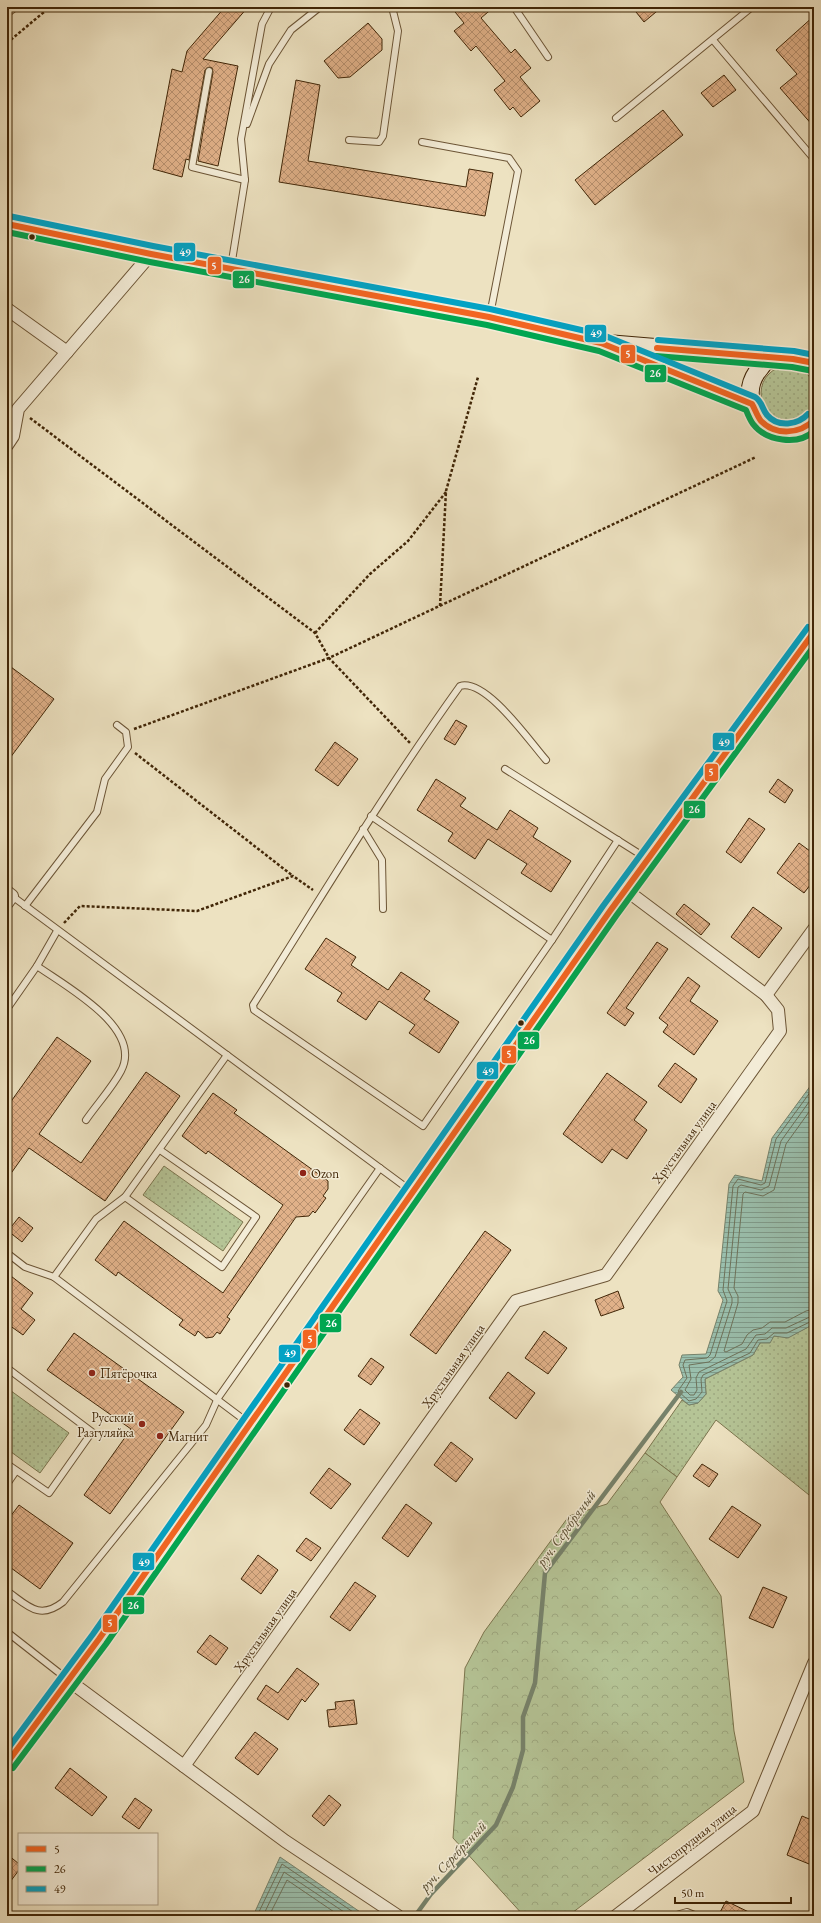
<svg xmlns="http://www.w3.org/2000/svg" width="821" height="1923" viewBox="0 0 821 1923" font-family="'EB Garamond',serif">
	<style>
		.green { fill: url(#green-dots); stroke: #7b754e }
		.forest { fill: url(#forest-crowns); stroke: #7b754e }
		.water { fill: url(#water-rules); stroke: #76826b }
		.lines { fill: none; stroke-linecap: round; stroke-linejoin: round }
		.shore { stroke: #6e725a; stroke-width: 1 }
		.stream { stroke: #76826b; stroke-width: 4.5 }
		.building { fill: url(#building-cross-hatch); stroke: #412607 }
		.lane-casing { stroke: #6c5536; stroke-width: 8 }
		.street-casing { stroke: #6c5536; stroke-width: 14 }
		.secondary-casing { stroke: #412607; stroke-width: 19 }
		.path { stroke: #412607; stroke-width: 2.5; stroke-dasharray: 3 2; stroke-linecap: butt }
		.lane { stroke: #f3ecd7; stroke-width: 6 }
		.street { stroke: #f3ecd7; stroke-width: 12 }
		.secondary { stroke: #f3ecd7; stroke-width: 17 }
		.bus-1-casing { stroke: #f3ecd7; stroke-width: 9 }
		.bus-2-casing { stroke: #f3ecd7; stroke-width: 9 }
		.bus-3-casing { stroke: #f3ecd7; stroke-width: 9 }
		.bus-1 { stroke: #f26522; stroke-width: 6 }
		.bus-2 { stroke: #00a651; stroke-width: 6 }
		.bus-3 { stroke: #03a2c4; stroke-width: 6 }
		.bus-dot { fill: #412607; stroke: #f3ecd7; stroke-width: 1.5 }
		.poi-dot { fill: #8f2418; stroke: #f3ecd7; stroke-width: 1.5 }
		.labels { text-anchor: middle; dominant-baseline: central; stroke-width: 3; stroke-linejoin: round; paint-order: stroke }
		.street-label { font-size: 13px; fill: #412607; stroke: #f3ecd7 }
		.poi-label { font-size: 13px; fill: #412607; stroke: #f3ecd7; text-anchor: start }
		.water-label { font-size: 14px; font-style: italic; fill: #574c30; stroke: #f3ecd7 }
		.line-badge { stroke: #f3ecd7; stroke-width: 1.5 }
		.badge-label { font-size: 11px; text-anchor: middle; font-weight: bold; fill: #fff }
	</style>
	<defs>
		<pattern id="green-dots" width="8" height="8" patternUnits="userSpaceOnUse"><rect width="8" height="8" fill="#b5c496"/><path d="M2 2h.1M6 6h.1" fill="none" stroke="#9da880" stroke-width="1.8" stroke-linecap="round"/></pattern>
		<pattern id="forest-crowns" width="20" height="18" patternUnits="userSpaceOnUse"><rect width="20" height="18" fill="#b5c496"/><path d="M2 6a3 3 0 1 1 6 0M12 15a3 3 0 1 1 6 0" fill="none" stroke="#9da880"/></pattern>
		<pattern id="water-rules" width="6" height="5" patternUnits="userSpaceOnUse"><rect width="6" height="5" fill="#9abfad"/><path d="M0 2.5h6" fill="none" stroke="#7f9b8b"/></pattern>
		<pattern id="building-cross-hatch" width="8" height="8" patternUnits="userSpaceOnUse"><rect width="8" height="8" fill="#e0b189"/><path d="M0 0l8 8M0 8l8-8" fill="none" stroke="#b7906e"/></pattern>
	</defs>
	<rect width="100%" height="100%" fill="#ede2c1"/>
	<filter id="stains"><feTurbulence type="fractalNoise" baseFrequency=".005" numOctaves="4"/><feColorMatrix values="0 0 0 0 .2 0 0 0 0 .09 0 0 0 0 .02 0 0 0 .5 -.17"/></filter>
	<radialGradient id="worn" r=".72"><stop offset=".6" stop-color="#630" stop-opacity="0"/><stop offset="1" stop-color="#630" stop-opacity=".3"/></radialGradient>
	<g class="green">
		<circle cx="788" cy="393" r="27"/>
		<polygon points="164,1166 243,1222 223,1251 143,1195"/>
		<polygon points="814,1324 814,1499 716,1420 677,1477 645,1453 682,1400 689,1405 698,1403 706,1394 705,1379 753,1355 760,1343 774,1336 788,1337"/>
		<polygon points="7,1388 69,1433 40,1473 7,1449"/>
	</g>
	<polygon class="forest" points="645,1453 677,1477 660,1502 721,1596 734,1731 744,1782 568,1916 524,1916 453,1838 465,1668 484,1632 569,1516 607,1504"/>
	<g class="water">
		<polygon points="814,1081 814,1324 788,1338 774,1336 770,1343 760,1343 753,1355 705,1379 706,1394 698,1403 689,1405 671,1390 683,1377 679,1365 682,1355 706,1354 723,1300 718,1291 729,1184 735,1175 762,1181 772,1138"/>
		<polygon points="280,1857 366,1916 253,1916"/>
	</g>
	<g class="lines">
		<g class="shore">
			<polyline points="814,1087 776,1139 765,1183 761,1185 738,1179 733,1186 723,1290 727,1301 710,1355 707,1358 685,1360 683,1365 687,1378 678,1391 689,1401 696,1399 702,1392 701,1379 703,1375 750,1353 758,1340 767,1339 774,1333 787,1333 814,1320"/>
			<polyline points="814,1095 781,1141 769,1186 761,1190 741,1185 738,1187 728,1289 732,1298 732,1303 715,1357 709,1362 689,1365 691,1379 685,1390 690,1395 694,1395 697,1390 696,1378 699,1372 746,1349 756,1335 765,1334 772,1328 786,1328 814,1315"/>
			<polyline points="814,1105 786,1144 774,1190 763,1196 745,1192 743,1194 734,1288 738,1296 738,1303 724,1351 726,1352 742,1344 747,1335 753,1330 762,1328 770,1322 785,1322 806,1311 814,1309"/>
			<polyline points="257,1916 282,1864 359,1916"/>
			<polyline points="263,1916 284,1872 350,1916"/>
			<polyline points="269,1916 287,1880 340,1916"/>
		</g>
		<polyline class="stream" points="415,1916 431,1894 496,1825 513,1787 523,1750 523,1717 535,1683 545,1573 681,1392"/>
	</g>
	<g class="building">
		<polygon points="225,7 248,7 203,59 238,66 218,166 198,161 213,72 212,68 209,67 205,70 189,160 186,159 182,177 153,169 172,69 182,72 187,51"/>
		<polygon points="451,7 494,7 481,18 511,53 515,49 531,68 520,77 540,101 521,117 513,107 510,110 494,90 505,81 476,46 471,51 454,31 464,23"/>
		<polygon points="632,7 662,7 644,22"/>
		<polygon points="814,16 814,127 780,88 797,74 776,50"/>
		<polygon points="368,23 382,39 382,50 350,77 338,78 324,61"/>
		<polygon points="724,75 736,90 713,107 701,93"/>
		<polygon points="296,80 320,85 308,161 466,187 469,169 493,173 485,216 279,182"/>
		<polygon points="663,110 683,135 595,205 575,180"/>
		<polygon points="7,664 54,699 7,762"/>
		<polygon points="456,720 467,726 455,745 444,739"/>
		<polygon points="335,742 358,759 338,786 315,770"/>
		<polygon points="436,779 466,798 460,806 497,830 510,810 538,828 533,837 571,861 551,892 521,873 527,864 488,839 475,859 448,841 453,833 417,810"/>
		<polygon points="778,779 793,790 785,803 769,792"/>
		<polygon points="749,818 765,829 741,863 726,852"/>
		<polygon points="799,843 814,854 814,880 804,893 777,873"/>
		<polygon points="684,904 710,924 701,935 676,914"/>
		<polygon points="753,907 782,928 759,958 731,937"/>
		<polygon points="326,938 356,957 351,965 388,990 401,972 430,991 424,999 459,1022 439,1053 409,1033 415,1025 379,1001 366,1020 337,1001 342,993 305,969"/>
		<polygon points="657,942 668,949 626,1008 634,1013 625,1026 607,1013"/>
		<polygon points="688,977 700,986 690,1001 718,1021 694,1055 663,1032 668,1025 659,1018"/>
		<polygon points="57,1037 91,1061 39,1134 81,1163 146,1072 180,1096 105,1201 29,1148 7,1179 7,1107"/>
		<polygon points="675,1063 697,1079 681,1103 658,1086"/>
		<polygon points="607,1073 647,1102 634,1120 647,1130 627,1159 612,1149 602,1163 563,1134"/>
		<polygon points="213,1093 237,1110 234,1113 328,1181 328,1189 323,1196 326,1198 315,1213 313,1211 309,1216 296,1217 227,1317 230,1319 220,1334 217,1332 213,1337 206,1338 198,1331 195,1336 179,1325 183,1320 118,1272 116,1276 95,1260 124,1221 223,1293 283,1205 208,1151 206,1154 182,1136"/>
		<polygon points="19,1217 33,1228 22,1242 8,1231"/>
		<polygon points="485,1231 511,1250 436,1354 410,1335"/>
		<polygon points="7,1273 33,1293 21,1309 35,1320 23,1335 9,1325 7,1327"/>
		<polygon points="618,1291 624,1308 601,1316 595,1300"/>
		<polygon points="544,1331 567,1348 548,1374 525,1358"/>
		<polygon points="74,1333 184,1412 110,1514 84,1495 131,1429 47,1370"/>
		<polygon points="371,1358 384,1367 371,1385 358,1376"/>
		<polygon points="508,1372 535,1393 516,1419 489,1398"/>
		<polygon points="360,1409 380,1423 364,1445 344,1430"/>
		<polygon points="451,1442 473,1459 456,1482 434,1465"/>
		<polygon points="702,1464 718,1474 709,1487 693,1476"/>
		<polygon points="329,1468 351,1484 331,1509 310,1493"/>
		<polygon points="406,1504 432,1523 408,1557 382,1538"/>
		<polygon points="19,1505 73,1543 40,1589 7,1565 7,1521"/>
		<polygon points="732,1506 761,1525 738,1558 709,1539"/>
		<polygon points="306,1538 321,1548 311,1561 296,1551"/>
		<polygon points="258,1555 278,1570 261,1594 241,1579"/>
		<polygon points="355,1582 376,1596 350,1631 330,1617"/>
		<polygon points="763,1587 787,1597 773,1628 749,1618"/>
		<polygon points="210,1635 228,1648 216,1665 197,1652"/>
		<polygon points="297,1668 319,1684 305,1702 302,1699 288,1720 257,1699 266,1685 278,1693"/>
		<polygon points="354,1700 357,1724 329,1727 327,1710 336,1709 335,1702"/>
		<polygon points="255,1732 278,1749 258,1775 235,1758"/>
		<polygon points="70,1768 107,1797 92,1816 55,1788"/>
		<polygon points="329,1795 341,1805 324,1826 312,1816"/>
		<polygon points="135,1798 152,1810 139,1829 122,1817"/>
		<polygon points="802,1816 814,1821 814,1866 787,1855"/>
		<polygon points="7,1854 19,1864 19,1870 7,1886"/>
		<polygon points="726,1901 757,1916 718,1916"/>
	</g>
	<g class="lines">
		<g class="lane-casing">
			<g id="lane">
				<polyline points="514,7 548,57"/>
				<polyline points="713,40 814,159"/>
				<polyline points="209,71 192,167 245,180"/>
				<polyline points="616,118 752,7"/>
				<polyline points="247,124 269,64 291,30 320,7"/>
				<polyline points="349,140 379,142 383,136 398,31 392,7"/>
				<polyline points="422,142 509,158 518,171 490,315"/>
				<polyline points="231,267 245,180 241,139 262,24 271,7"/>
				<path d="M546,760C530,742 486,678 460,686C386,789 321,898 253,1005L254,1010L423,1126L552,940L618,840"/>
				<polyline points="505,769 646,858"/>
				<polyline points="371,816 552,940"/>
				<polyline points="363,829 382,860 383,909"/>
				<polyline points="12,896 411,1191"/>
				<polyline points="25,906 97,812 105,779 128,747 126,732 117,725"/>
				<path d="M37,966C65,986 144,1028 121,1071C112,1088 97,1104 86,1120"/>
				<polyline points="7,1009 37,966 57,931"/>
				<polyline points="125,1197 222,1267 256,1217 160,1150"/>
				<polyline points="7,1253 25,1267 54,1277 247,1422"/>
				<polyline points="54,1277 96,1219 125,1197 227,1055"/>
				<polyline points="7,1368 92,1432 49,1493 7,1464"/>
				<polyline points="7,1484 16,1471"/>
				<path d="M7,1591C27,1605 39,1621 63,1602L206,1425L218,1398L380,1168"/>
				<polyline points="7,1632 67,1679"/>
				<polyline points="673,1916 687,1912 697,1916"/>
			</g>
		</g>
		<g class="street-casing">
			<g id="street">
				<polyline points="7,10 11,7"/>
				<polyline points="7,309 67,352"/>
				<polyline points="7,445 13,436 18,409 151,254"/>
				<polyline points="7,892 12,896 7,903"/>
				<polyline points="766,995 814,929"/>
				<polyline points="68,1680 285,1841 398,1916"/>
				<polyline points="184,1766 516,1301 606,1275 780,1031 778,1010 766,995 626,890"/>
				<polyline points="616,1916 753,1811 814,1663"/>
			</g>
		</g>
		<g class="secondary-casing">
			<g id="secondary">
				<polyline points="7,224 151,254 489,317 601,343 793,359 814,363"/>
				<polyline points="618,349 718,389 752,404"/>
				<path d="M780,360C776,360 771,360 767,361C763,363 760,369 757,372C732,408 782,453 814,420"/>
				<polyline points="7,1763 99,1639 249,1423 610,911 814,632"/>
			</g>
		</g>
		<g class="path">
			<polyline points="7,43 50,7"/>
			<polyline points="30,418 315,633 329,658 410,743"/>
			<polyline points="440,606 446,491 478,377"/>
			<polyline points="315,633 370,574 408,541 446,492"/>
			<polyline points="134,729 329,658 756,457"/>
			<polyline points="135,753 293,876"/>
			<polyline points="64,923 80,906 197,911 293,876 313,890"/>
		</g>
		<use href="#lane" class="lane"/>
		<use href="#street" class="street"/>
		<use href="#secondary" class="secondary"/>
		<g class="bus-1-casing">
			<g id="bus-1">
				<path d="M7,224L151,254L489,317L601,343L752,404C755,409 757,416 761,421C776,436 800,434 814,420"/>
				<polyline points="657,348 793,359 814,363"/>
				<polyline points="7,1763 99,1639 610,911 814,632"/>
			</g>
		</g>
		<g class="bus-2-casing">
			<g id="bus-2">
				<path d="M7,232L150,262L487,325L599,351L746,410C748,415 750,420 753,424C766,441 798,446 814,431"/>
				<polyline points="656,356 792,367 813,371"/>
				<polyline points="13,1768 106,1644 616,916 814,646"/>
			</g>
		</g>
		<g class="bus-3-casing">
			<g id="bus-3">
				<path d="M9,216L153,246L490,309L603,335L755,397C762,401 762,409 767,415C778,428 798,425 808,414"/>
				<polyline points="658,340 794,351 814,355"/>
				<polyline points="7,1750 93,1634 603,906 808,627"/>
			</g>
		</g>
		<use href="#bus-1" class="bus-1"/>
		<use href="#bus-2" class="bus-2"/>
		<use href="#bus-3" class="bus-3"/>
	</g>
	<g class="bus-dot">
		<circle cx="32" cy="237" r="3.5"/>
		<circle cx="521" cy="1023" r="3.5"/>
		<circle cx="287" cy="1385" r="3.5"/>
	</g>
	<g class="poi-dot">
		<circle cx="303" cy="1173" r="4"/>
		<circle cx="92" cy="1373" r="4"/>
		<circle cx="142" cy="1424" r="4"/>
		<circle cx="160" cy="1436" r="4"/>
	</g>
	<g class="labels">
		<g class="street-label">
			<text transform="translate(684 1142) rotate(-54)">Хрустальная улица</text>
			<text transform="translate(453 1366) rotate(-55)">Хрустальная улица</text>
			<text transform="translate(265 1630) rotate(-55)">Хрустальная улица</text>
			<text transform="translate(692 1840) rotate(-38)">Чистопрудная улица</text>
		</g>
		<g class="poi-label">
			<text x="311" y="1173">Ozon</text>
			<text x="100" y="1373">Пятёрочка</text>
			<text x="134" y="1417" text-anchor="end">Русский<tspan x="134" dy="15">Разгуляйка</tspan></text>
			<text x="168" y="1436">Магнит</text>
		</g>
		<g class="water-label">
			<text transform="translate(566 1528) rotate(-54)">руч. Серебряный</text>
			<text transform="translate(453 1856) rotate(-47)">руч. Серебряный</text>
		</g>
	</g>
	<g class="line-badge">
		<rect x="173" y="242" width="23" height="20" rx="4" fill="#03a2c4"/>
		<rect x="207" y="256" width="15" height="19" rx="4" fill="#f26522"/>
		<rect x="232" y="270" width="23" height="19" rx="4" fill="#00a651"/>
		<rect x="584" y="324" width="23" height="19" rx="4" fill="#03a2c4"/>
		<rect x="620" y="344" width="16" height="20" rx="4" fill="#f26522"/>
		<rect x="644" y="364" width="23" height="19" rx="4" fill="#00a651"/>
		<rect x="712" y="732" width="23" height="19" rx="4" fill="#03a2c4"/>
		<rect x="704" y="763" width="15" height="19" rx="4" fill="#f26522"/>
		<rect x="683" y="800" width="23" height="19" rx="4" fill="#00a651"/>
		<rect x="517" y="1031" width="23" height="19" rx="4" fill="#00a651"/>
		<rect x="501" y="1045" width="16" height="19" rx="4" fill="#f26522"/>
		<rect x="476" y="1061" width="23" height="19" rx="4" fill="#03a2c4"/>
		<rect x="319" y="1313" width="23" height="20" rx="4" fill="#00a651"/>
		<rect x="302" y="1329" width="15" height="20" rx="4" fill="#f26522"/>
		<rect x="278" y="1344" width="23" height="19" rx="4" fill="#03a2c4"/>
		<rect x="132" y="1552" width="23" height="19" rx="4" fill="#03a2c4"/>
		<rect x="122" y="1596" width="23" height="19" rx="4" fill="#00a651"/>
		<rect x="102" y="1614" width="16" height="19" rx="4" fill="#f26522"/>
	</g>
	<g class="badge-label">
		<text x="185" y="256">49</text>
		<text x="214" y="270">5</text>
		<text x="244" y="283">26</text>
		<text x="596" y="337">49</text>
		<text x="628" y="358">5</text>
		<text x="655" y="377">26</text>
		<text x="724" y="746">49</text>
		<text x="711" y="776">5</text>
		<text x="694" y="813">26</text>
		<text x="529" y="1044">26</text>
		<text x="509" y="1058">5</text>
		<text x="488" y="1075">49</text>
		<text x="331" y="1327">26</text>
		<text x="310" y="1343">5</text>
		<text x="290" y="1357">49</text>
		<text x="144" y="1566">49</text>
		<text x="133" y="1609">26</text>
		<text x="110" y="1627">5</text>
	</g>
	<rect width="821" height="1923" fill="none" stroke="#ede2c1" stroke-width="24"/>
	<rect x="8" y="8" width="805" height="1907" fill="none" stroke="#412607" stroke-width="2"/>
	<rect x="12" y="12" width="797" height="1899" fill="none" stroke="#412607"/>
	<rect x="18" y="1833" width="140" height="72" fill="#f3ecd7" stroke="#ac9d84"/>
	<rect x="26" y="1846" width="20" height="6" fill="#f26522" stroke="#ac9d84"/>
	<text x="54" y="1853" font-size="12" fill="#412607">5</text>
	<rect x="26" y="1866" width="20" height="6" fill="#00a651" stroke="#ac9d84"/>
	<text x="54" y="1873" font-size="12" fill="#412607">26</text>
	<rect x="26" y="1886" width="20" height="6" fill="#03a2c4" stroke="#ac9d84"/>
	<text x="54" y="1893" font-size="12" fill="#412607">49</text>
	<path d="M675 1897v6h116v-6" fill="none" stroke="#412607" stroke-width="2"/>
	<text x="681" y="1897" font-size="12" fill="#412607" stroke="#f3ecd7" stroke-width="3" paint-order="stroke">50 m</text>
	<rect width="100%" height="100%" filter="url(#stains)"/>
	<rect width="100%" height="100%" fill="url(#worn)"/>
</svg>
